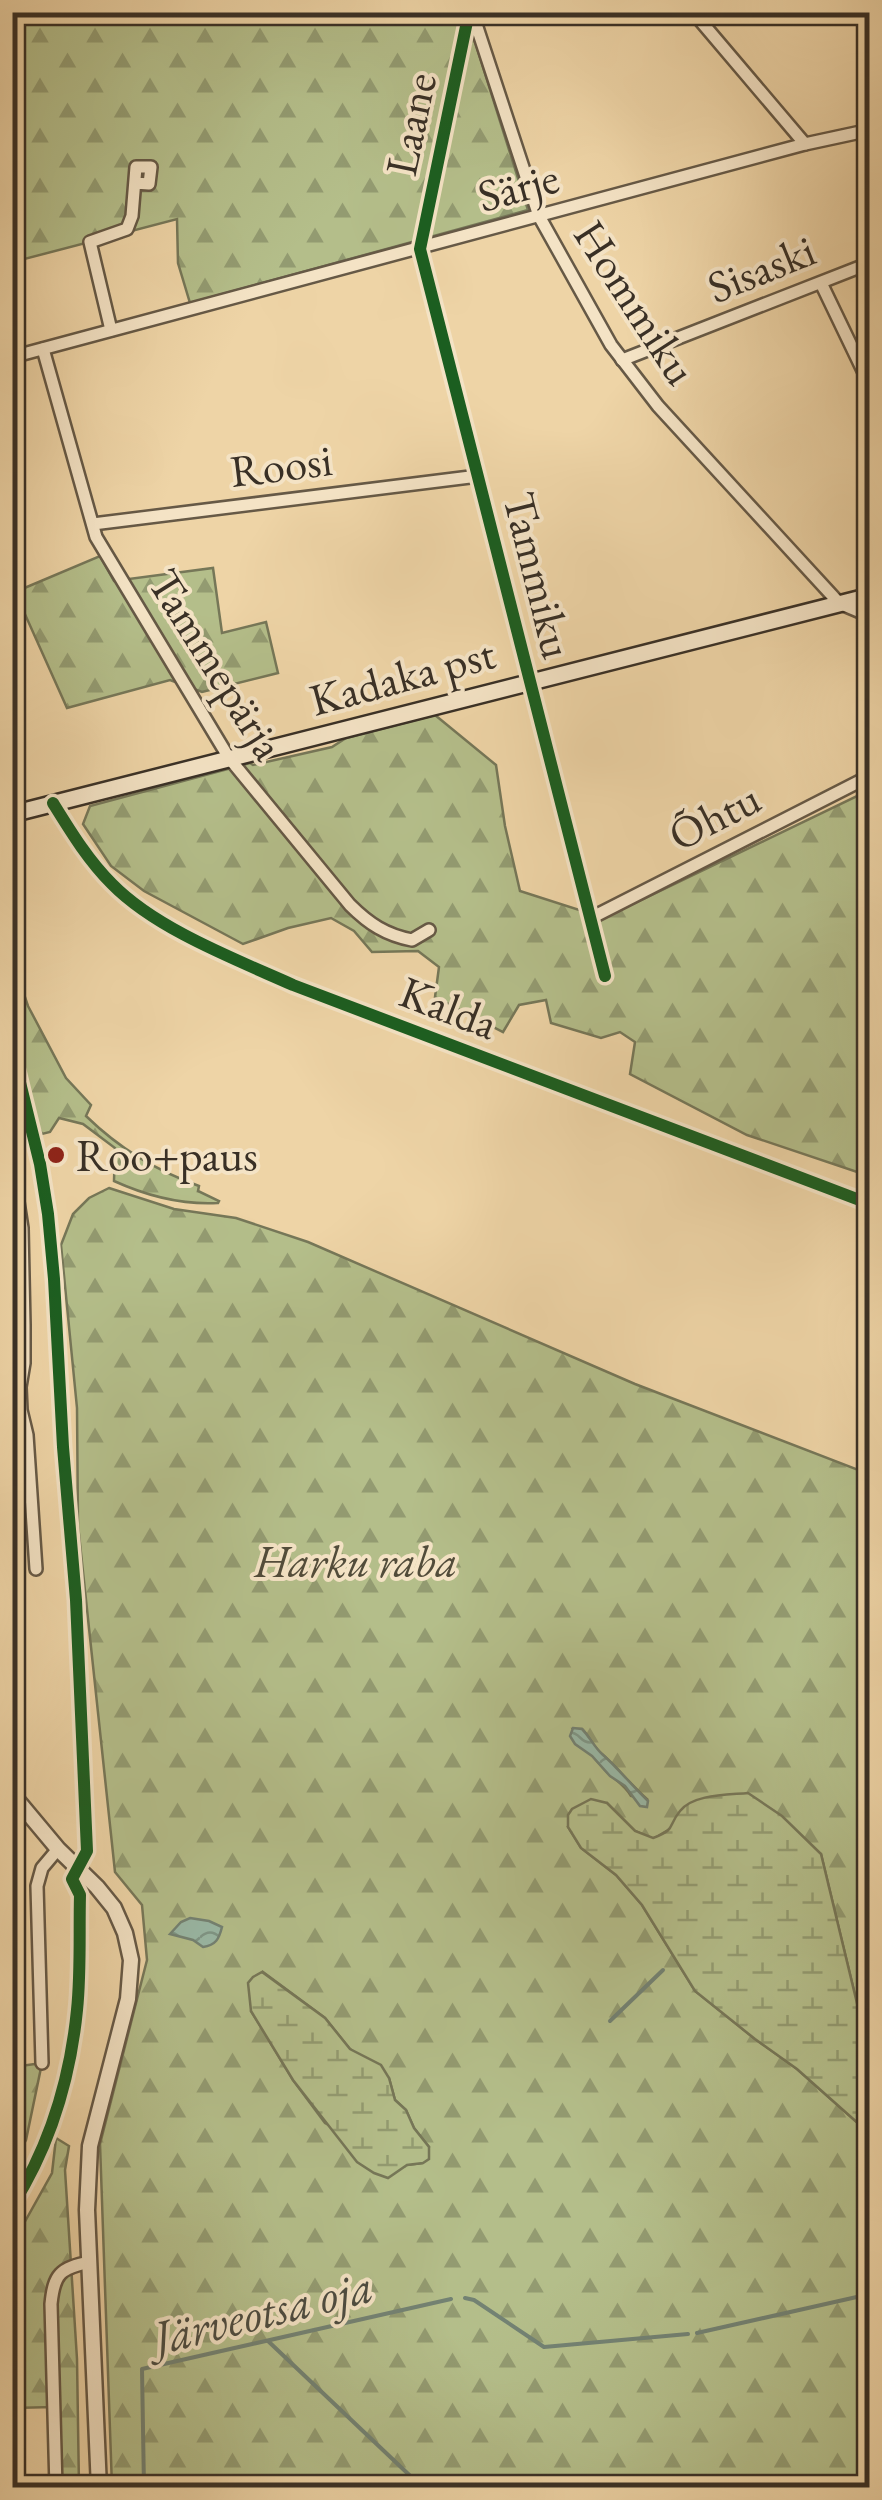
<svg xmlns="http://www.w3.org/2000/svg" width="882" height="2500" viewBox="0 0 882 2500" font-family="'EB Garamond',serif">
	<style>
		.forest { fill: url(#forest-firs); stroke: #767758; stroke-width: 2.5; fill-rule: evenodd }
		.wetland { fill: url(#wetland-marsh); stroke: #767758; stroke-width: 2.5 }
		.water { fill: url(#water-waves); stroke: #738273; stroke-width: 2.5 }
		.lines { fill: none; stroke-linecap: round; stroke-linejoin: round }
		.stream { stroke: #738273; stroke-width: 4 }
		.minor-casing { stroke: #665946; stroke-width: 16 }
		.tertiary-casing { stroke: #665946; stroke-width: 19 }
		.secondary-casing { stroke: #393026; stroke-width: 20 }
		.minor { stroke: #f4e3c5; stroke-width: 11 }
		.tertiary { stroke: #f4e3c5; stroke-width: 14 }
		.secondary { stroke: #f4e3c5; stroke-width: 15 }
		.cycleway-casing { stroke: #f4e3c5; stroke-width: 19 }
		.cycleway { stroke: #1b5e20; stroke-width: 12 }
		.poi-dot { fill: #8f2418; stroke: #f4e3c5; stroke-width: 4 }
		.labels { text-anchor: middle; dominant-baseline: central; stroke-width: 8; stroke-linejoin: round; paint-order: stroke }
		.street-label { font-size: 45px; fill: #393026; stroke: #f4e3c5 }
		.poi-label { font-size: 45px; fill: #393026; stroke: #f4e3c5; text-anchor: start }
		.park-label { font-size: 45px; font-style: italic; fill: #524c3a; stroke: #f4e3c5 }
		.water-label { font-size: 48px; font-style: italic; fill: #4c4b40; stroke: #f4e3c5 }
	</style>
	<defs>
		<pattern id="forest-firs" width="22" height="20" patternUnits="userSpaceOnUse" patternTransform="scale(2.5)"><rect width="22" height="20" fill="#b4be8a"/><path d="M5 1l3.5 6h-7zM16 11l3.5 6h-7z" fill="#939b71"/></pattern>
		<pattern id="wetland-marsh" width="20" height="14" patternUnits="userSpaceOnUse" patternTransform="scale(2.5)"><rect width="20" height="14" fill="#b4be8a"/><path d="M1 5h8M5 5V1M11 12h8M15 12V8" fill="none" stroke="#939b71"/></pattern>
		<pattern id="water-waves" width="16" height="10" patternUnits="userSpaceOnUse" patternTransform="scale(2.5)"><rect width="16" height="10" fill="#99b8a6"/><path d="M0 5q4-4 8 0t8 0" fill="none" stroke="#7e9687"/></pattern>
	</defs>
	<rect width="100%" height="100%" fill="#eed4a6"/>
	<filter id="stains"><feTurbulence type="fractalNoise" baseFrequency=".002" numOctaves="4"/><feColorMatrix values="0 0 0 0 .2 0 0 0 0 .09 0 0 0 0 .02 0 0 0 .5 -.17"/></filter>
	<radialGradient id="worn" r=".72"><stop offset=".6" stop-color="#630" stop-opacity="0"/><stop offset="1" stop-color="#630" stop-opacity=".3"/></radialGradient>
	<g class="forest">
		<polygon points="13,13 466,13 528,210 190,303 178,263 177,219 13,262"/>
		<polygon points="100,556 114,581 213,568 222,633 266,622 278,673 202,692 170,680 67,708 15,592"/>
		<polygon points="435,715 496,765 505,826 520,891 604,918 857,796 870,811 869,1176 747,1135 630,1074 635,1042 620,1032 601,1038 551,1023 546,1000 519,1005 503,1032 435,997 439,967 418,951 372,952 354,931 331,918 288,928 243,944 144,891 111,866 83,824 90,806 250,763 253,765 332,747 346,738"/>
		<path d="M13,962L28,1006L66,1078L91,1105L86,1116C120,1149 155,1170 199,1186L198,1191L219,1201L218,1203C182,1205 147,1196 114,1181L115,1148L83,1124L59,1118L50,1132L42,1134L23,1117L13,1116Z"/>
		<path d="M109,1188L174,1209L236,1218L308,1242L635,1384L869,1474V2053L821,1854L677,1816L673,1827L653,1839L635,1831L607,1803L568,1827L581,1848L616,1875L642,1905L695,1991L755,2039L797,2069L869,2133V2487H112L100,2144L147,1960L142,1905L115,1872L78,1525L77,1408L61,1245L73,1214L89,1198ZM573,1729H582C589,1736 595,1749 602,1754C618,1768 632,1786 648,1800L631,1796C624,1784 615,1780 606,1771C593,1758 583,1743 573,1729ZM263,1972L325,2018L350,2049L389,2078L395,2100L406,2110L414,2128L429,2147L422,2163L407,2165L325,2123L293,2080L251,2011Z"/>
		<polygon points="42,2063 26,2140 13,2164 13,2067"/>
		<polygon points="56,2138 69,2146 65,2170 77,2359 79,2487 56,2487 53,2407 13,2408 13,2243 52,2173"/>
	</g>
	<g class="wetland">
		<path d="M748,1793L782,1816L821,1854L869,2053V2133L797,2069L755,2039L695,1991L642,1905L616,1875L581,1848L568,1827V1815L572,1809L591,1799L607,1803L635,1831L653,1838C677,1829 667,1827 680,1811C693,1794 728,1795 748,1793Z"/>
		<polygon points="262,1972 325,2018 350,2049 381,2065 389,2078 395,2100 406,2110 414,2128 429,2147 429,2159 423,2163 407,2165 388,2178 374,2173 357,2162 293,2080 251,2011 248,1983 253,1977"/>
	</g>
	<g class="water">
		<path d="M573,1728L582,1729C589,1736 595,1748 602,1754C618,1768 632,1786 648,1801L647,1807L640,1806L625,1786L610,1776L592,1756L575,1744L570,1736Z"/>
		<path d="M190,1918L209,1921L222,1927C219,1939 216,1945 203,1947L193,1940L170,1934L181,1922Z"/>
	</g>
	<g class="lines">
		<g class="stream">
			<polyline points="610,2021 663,1970"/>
			<polyline points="465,2298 474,2300 544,2347 688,2334"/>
			<polyline points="697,2333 870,2294"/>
			<polyline points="268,2341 423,2488"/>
			<polyline points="144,2488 142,2369 451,2299"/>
		</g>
		<g class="minor-casing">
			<g id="minor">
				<polyline points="469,12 420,249 605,976"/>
				<polyline points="472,12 539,216 611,345 658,406 839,603 870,616"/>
				<polyline points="693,12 805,144"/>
				<polyline points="12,28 17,12"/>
				<polyline points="821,283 870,385"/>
				<polyline points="111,330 90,242 127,229 132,216 136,167 151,167 149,184 135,183"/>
				<path d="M43,349L96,537L229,758L350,905C369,924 386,935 412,940L429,930"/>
				<polyline points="12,357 805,144 870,130"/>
				<polyline points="622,360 870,263"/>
				<polyline points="93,524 478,476"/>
				<path d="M53,803C71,832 88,860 112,884C156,929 235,959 293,985L870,1204"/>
				<polyline points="591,918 870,776"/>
				<polyline points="12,1163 22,1228 24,1325 24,1363 20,1387 21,1410 27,1435 36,1569"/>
				<polyline points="42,2063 37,1886 42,1868 58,1849"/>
				<path d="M56,2488L51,2304C54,2274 60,2268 90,2262"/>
			</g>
		</g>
		<g class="tertiary-casing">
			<polyline id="tertiary" points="12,1794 58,1849 97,1887 114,1908 125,1933 131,1960 128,1999 90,2146 87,2210 99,2488"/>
		</g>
		<g class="secondary-casing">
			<polyline id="secondary" points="12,814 870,596"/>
		</g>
		<use href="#minor" class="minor"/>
		<use href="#tertiary" class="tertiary"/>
		<use href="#secondary" class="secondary"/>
		<g class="cycleway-casing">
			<g id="cycleway">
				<polyline points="469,12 420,249 605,976"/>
				<path d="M53,803C71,832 88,860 112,884C156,929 235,959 293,985L870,1204"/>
				<path d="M12,1050L40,1164L48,1214L54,1279L63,1447L76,1600L87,1851L72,1879L80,1895C79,1933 81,1972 77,2010C70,2080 50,2146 12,2206"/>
			</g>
		</g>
		<use href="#cycleway" class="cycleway"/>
	</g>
	<circle class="poi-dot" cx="56" cy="1155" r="10"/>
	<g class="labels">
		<g class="street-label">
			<text transform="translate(410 124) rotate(-78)">Laane</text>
			<text transform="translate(518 186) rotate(-15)">Särje</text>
			<text transform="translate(761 268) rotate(-22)">Sisaski</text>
			<text transform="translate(636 302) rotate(57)">Hommiku</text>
			<text transform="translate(281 465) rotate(-7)">Roosi</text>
			<text transform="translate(539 575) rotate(76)">Tammiku</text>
			<text transform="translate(217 664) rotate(58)">Tammepärja</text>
			<text transform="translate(402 676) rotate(-15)">Kadaka pst</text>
			<text transform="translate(714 816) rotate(-27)">Õhtu</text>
			<text transform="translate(449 1007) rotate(21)">Kalda</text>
		</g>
		<g class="poi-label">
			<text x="76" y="1155">Roo+paus</text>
		</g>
		<g class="park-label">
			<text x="356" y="1561">Harku raba</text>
		</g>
		<g class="water-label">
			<text transform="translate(263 2311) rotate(-14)">Järveotsa oja</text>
		</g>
	</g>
	<rect width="882" height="2500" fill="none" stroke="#eed4a6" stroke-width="50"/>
	<rect x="15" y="15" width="852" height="2470" fill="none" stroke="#393026" stroke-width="5"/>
	<rect x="25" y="25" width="832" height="2450" fill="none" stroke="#393026" stroke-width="2.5"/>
	<rect width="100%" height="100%" filter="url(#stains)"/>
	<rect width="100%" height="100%" fill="url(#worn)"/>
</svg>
